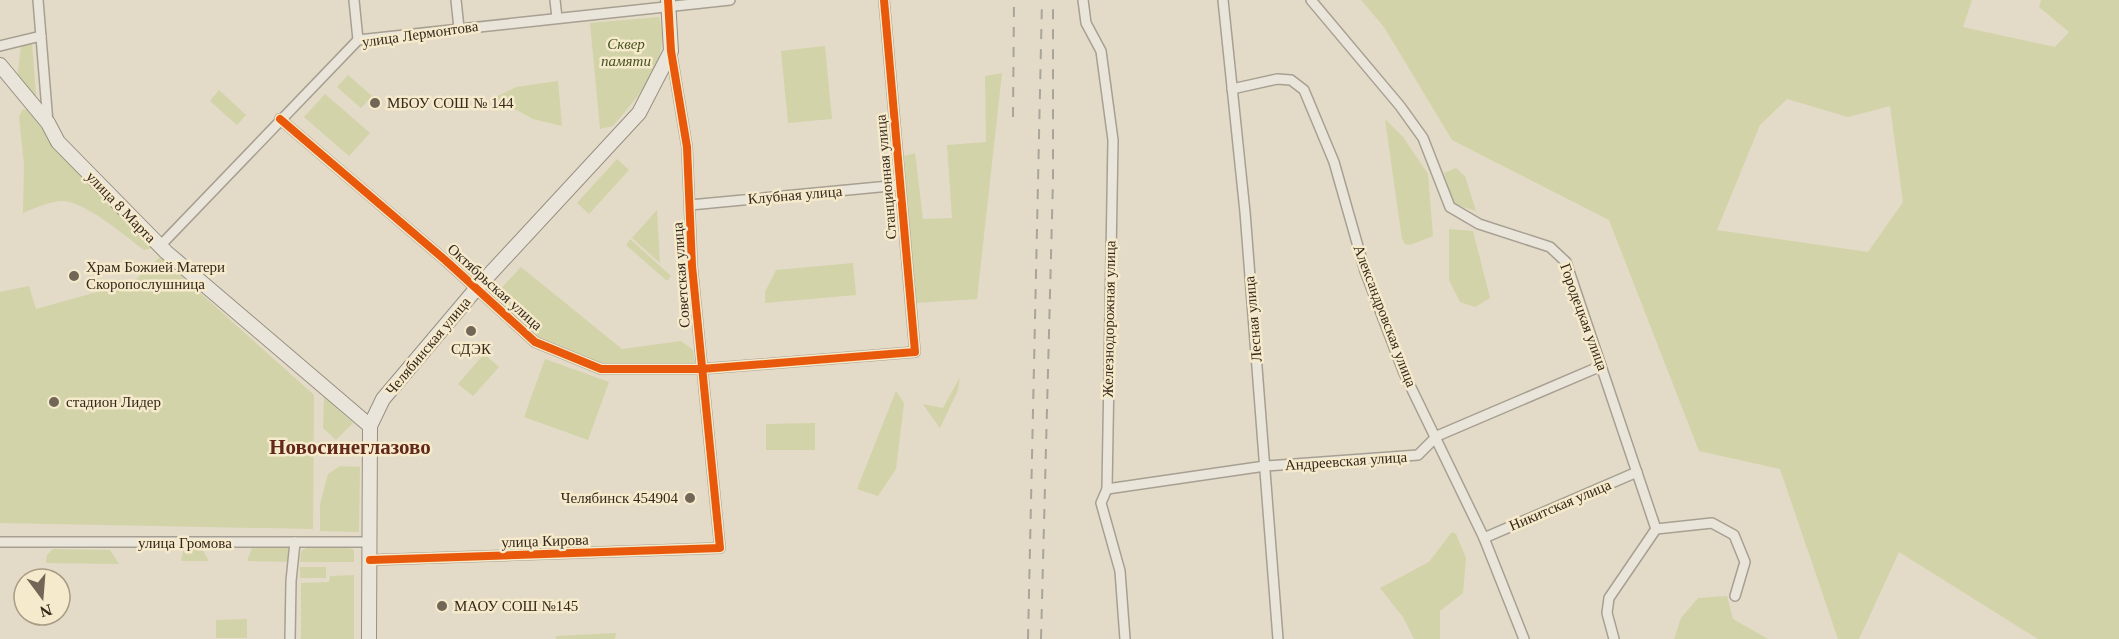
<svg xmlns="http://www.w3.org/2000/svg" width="2119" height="639" viewBox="0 0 2119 639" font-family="Georgia,serif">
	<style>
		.green { fill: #d2d3a9; fill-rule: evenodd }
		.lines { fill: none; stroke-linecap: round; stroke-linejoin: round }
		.street-casing { stroke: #a7a092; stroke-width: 12 }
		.secondary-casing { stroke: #978f81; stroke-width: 16 }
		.street { stroke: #eae5da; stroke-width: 9 }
		.secondary { stroke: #eae5da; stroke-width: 14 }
		.rail { stroke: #a9a59b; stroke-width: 2; stroke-dasharray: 10 10; stroke-linecap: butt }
		.cycleway-casing { stroke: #f6eacc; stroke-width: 11 }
		.cycleway { stroke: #e8590c; stroke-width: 8 }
		.poi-dot { fill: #726757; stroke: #f6eacc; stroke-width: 2 }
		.labels { text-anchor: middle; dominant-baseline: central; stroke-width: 5; stroke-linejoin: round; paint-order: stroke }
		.street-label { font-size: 15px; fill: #35281b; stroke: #f6eacc }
		.park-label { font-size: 15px; font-style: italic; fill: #455221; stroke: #f6eacc }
		.poi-label { font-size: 15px; fill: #35281b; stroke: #f6eacc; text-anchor: start }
		.district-label { font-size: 21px; font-weight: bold; fill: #622919; stroke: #f6eacc }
	</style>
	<rect width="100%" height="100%" fill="#e3dbc7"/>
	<g class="green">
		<path d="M1361,0H1972L1963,27L2055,47L2069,32L2039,7L2041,0H2119V639H2038L1899,552L1859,639H1838L1780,469L1699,451L1609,220L1452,140L1384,27ZM1787,99L1848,117L1890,106L1903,202L1868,252L1717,230L1760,125Z"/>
		<path d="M659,17C673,60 639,95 613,126L600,129L590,23Z"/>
		<polygon points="32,44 37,106 17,79 21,45"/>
		<polygon points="825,46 832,119 788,123 781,51"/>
		<polygon points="1002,73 977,299 916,303 904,156 915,153 923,219 952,218 947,145 986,142 985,76"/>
		<polygon points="348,75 372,96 361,108 337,87"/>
		<polygon points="558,81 562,126 533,119 494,98 516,87"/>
		<polygon points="219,90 246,115 237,125 210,101"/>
		<polygon points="325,94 370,133 349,156 304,117"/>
		<path d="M26,109L60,150L153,244L152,248L144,250C125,236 86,202 63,201C50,201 35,208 23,213L24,164L19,117L22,110Z"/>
		<polygon points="1385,119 1403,137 1428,174 1433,236 1410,245 1405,244 1402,239"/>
		<polygon points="617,159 629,170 589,214 577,203"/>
		<polygon points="1456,168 1465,176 1476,211 1454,204 1444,173"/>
		<polygon points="657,210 660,263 632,238"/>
		<polygon points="1449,229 1473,231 1490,298 1475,307 1460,302 1449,280"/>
		<polygon points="630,239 671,276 667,281 626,245"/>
		<polygon points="160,257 314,395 313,529 0,523 0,292 29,286 36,309 133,282"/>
		<polygon points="853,263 856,295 765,303 765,292 776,270"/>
		<polygon points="521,267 622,349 681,341 693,350 695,364 601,363 537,339 492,298"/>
		<polygon points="484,354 499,367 473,396 458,384"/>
		<polygon points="545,359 609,382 588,440 524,417"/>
		<polygon points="960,377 958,390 940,428 920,400 923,404 943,408"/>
		<polygon points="896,391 904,403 896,469 878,496 857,489"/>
		<polygon points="324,397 353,423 336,440 323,428"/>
		<polygon points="815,423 815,450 766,450 766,424"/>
		<polygon points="340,466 360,467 359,532 320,531 320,504 328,474"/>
		<polygon points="1452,532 1456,534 1466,558 1463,593 1440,611 1440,639 1414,639 1403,617 1380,588 1429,562"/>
		<polygon points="200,545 209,561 181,561 184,546"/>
		<polygon points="253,545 286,546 291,552 291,562 247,561"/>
		<polygon points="308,547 350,548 354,550 354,562 300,562 301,551"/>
		<polygon points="53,549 110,550 119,564 46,563 47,555"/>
		<rect x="300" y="567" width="26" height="11"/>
		<polygon points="354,575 354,639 301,639 301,583 329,582 330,576"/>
		<polygon points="1727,596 1733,619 1768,639 1674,639 1681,618 1698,598"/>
		<polygon points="247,619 247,638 216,638 216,620"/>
		<polygon points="616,633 615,639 556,639 556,636"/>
	</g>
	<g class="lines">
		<g class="street-casing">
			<g id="street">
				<polyline points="38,0 48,123"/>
				<polyline points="354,0 358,40"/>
				<polyline points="456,0 459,28"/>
				<polyline points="555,0 557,18"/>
				<polyline points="1083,0 1086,23 1101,51 1113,140 1107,489 1101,503 1120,571 1125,639"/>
				<polyline points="1223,0 1245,212 1278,639"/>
				<polyline points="1311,0 1400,106 1423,138 1450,207 1479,224 1550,247 1566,262 1656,529"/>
				<polyline points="0,46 41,36"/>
				<polyline points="1232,89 1277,79 1291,80 1304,90 1334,162 1365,271 1404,373 1484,538 1524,639"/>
				<polyline points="280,119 445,260 535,342 601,369 701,369 915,352 884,0"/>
				<polyline points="690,205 900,185"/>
				<polyline points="160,246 358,40 730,0"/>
				<polyline points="1107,489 1265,466 1418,455 1437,436 1601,366"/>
				<polyline points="1656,529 1712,523 1734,535 1745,562 1735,596"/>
				<polyline points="1484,538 1637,472"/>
				<polyline points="0,542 370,542"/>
				<polyline points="370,560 720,548 692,266 687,147 671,51"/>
				<polyline points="290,639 291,581 295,542"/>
				<polyline points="1614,639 1607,613 1609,598 1656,529"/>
			</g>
		</g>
		<g class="secondary-casing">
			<g id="secondary">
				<polyline points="0,65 48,123 58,142 166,252 370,426"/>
				<polyline points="369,639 370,426 383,399 476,289 639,113 671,51 668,0"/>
			</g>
		</g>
		<use href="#street" class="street"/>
		<use href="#secondary" class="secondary"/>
		<g class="rail">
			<polyline points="1013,117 1014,0"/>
			<polyline points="1028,639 1042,0"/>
			<polyline points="1041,639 1053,179 1053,0"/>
		</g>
		<g class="cycleway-casing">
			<g id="cycleway">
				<polyline points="280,119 445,260 535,342 601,369 701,369 915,352 884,0"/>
				<polyline points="370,560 720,548 692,266 687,147 671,51 668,0"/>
			</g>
		</g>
		<use href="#cycleway" class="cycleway"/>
	</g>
	<g class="poi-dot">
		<circle cx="375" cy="103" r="6"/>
		<circle cx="74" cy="276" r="6"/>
		<circle cx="471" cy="331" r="6"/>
		<circle cx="54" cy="402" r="6"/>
		<circle cx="690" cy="498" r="6"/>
		<circle cx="442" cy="606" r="6"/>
	</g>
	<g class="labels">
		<g class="street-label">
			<text transform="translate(420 34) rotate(-8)">улица Лермонтова</text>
			<text transform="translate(886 177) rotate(-95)">Станционная улица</text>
			<text transform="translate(795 195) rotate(-5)">Клубная улица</text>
			<text transform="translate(121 207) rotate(46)">улица 8 Марта</text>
			<text transform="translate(681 275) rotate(-94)">Советская улица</text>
			<text transform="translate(495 287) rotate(42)">Октябрьская улица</text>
			<text transform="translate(1385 316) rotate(69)">Александровская улица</text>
			<text transform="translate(1584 317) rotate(70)">Городецкая улица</text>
			<text transform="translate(1109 319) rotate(-89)">Железнодорожная улица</text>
			<text transform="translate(1253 319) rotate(-95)">Лесная улица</text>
			<text transform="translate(428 346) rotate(-50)">Челябинская улица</text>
			<text transform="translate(1346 461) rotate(-4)">Андреевская улица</text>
			<text transform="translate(1560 505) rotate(-23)">Никитская улица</text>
			<text transform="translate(545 541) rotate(-2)">улица Кирова</text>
			<text x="185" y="543">улица Громова</text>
		</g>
		<g class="park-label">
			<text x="626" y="44">Сквер<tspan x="626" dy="17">памяти</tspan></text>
		</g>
		<g class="poi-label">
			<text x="387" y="103">МБОУ СОШ № 144</text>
			<text x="86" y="267">Храм Божией Матери<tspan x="86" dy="17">Скоропослушница</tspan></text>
			<text x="471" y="349" text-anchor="middle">СДЭК</text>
			<text x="66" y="402">стадион Лидер</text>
			<text x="678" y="498" text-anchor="end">Челябинск 454904</text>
			<text x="454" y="606">МАОУ СОШ №145</text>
		</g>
		<g class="district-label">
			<text x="350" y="447">Новосинеглазово</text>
		</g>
	</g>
	<g transform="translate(42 597) rotate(164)"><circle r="28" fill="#f6eacc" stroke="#a99c85" stroke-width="1.5"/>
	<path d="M0-4.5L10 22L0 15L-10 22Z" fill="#726757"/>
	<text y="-9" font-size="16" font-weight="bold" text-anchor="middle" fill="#35281b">N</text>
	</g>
</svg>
